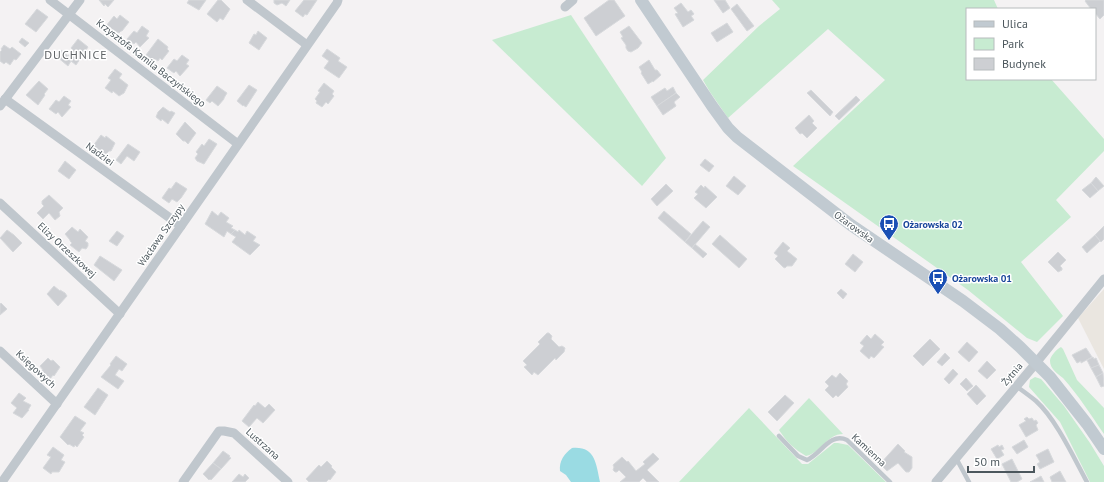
<svg xmlns="http://www.w3.org/2000/svg" width="1104" height="482" viewBox="0 0 1104 482" font-family="'PT Sans',sans-serif">
	<style>
		.commercial { fill: #eae6e0 }
		.green { fill: #c7ebd1 }
		.water { fill: #9adbe3 }
		.building { fill: #cdcfd3; stroke: #d7d9dc }
		.lines { fill: none; stroke-linecap: round; stroke-linejoin: round }
		.service { stroke: #c0c7cd; stroke-width: 4.5 }
		.minor { stroke: #c0c7cd; stroke-width: 9 }
		.secondary { stroke: #c1cad1; stroke-width: 12 }
		.labels { text-anchor: middle; dominant-baseline: central; stroke-width: 3; stroke-linejoin: round; paint-order: stroke }
		.street-label { font-size: 10px; fill: #4c575d; stroke: #fff }
		.transit-label { font-size: 10px; font-weight: bold; fill: #164399; stroke: #fff; text-anchor: start }
		.quarter-label { font-size: 12px; letter-spacing: 1px; fill: #5f6366; stroke: #fff }
	</style>
	<rect width="100%" height="100%" fill="#f4f2f3"/>
	<polygon class="commercial" points="1104,289 1104,369 1078,318"/>
	<g class="green">
		<polygon points="772,0 994,0 998,9 967,9 967,79 1051,79 1104,139 1104,151 1056,200 1071,217 1021,262 1063,316 1037,342 1027,338 968,290 793,166 885,80 828,29 728,118 710,92 703,80 759,26 780,9"/>
		<polygon points="571,15 666,158 642,186 492,40"/>
		<path d="M1061,347L1063,349L1077,380L1104,408V434C1091,415 1079,396 1063,378C1058,374 1050,369 1050,361C1050,356 1057,349 1061,347Z"/>
		<polygon points="1035,377 1041,379 1064,406 1090,443 1104,466 1104,482 1090,482 1060,422 1029,387 1030,380"/>
		<path d="M809,398L843,434C827,434 821,453 806,456C794,449 787,442 779,430Z"/>
		<polygon points="749,408 802,464 808,464 834,443 838,443 848,445 886,482 679,482"/>
	</g>
	<path class="water" d="M572,448C595,446 596,463 600,482H571L566,475L560,471C559,461 564,454 572,448Z"/>
	<g class="building">
		<polygon points="99,0 114,0 108,7 105,4 104,6"/>
		<polygon points="189,0 206,0 199,10 187,3"/>
		<polygon points="218,0 221,0 230,9 223,20 220,18 217,22 207,14"/>
		<polygon points="274,0 290,0 286,6 282,3 277,5 274,3"/>
		<polygon points="304,0 317,0 307,15 305,14 303,17 295,11"/>
		<polygon points="609,0 614,0 625,16 596,36 584,18"/>
		<polygon points="714,0 725,0 730,8 723,13"/>
		<polygon points="1086,0 1104,0 1104,15 1100,19 1095,13 1095,9 1091,9 1085,1"/>
		<polygon points="681,3 688,12 691,10 694,14 691,16 694,20 683,27 675,14 678,13 674,8"/>
		<polygon points="737,4 754,26 747,31 731,9"/>
		<polygon points="37,9 48,17 36,32 25,24"/>
		<polygon points="120,15 129,22 122,31 121,31 119,33 106,26 114,16 117,19"/>
		<polygon points="727,23 733,32 717,42 711,33"/>
		<polygon points="142,26 149,31 146,36 149,38 140,47 136,42 134,44 127,39 134,31 137,33"/>
		<polygon points="629,26 642,43 638,48 631,52 628,51 626,48 626,45 621,38 623,37 620,32"/>
		<polygon points="258,31 267,38 259,50 249,43 254,34 256,35"/>
		<polygon points="22,38 29,43 25,47 19,42"/>
		<polygon points="78,39 88,47 76,65 71,61 68,66 56,56 61,50 68,56 73,50 71,48"/>
		<polygon points="158,39 168,47 167,49 169,51 162,60 160,58 158,61 155,59 154,61 146,55"/>
		<polygon points="4,45 10,49 12,47 21,54 16,60 14,59 10,65 6,62 4,64 0,61 0,52 2,50 1,49"/>
		<polygon points="327,49 340,58 338,61 347,67 339,78 324,68 329,61 322,56"/>
		<polygon points="182,55 189,60 186,64 189,66 180,76 176,71 174,73 167,68 174,59 177,61"/>
		<polygon points="649,60 655,70 657,70 661,75 653,82 653,81 648,84 641,73 642,72 639,67"/>
		<polygon points="115,69 122,74 119,78 128,85 124,93 119,96 113,91 112,93 105,88 111,80 108,78"/>
		<polygon points="39,81 48,89 44,94 45,95 38,105 26,95"/>
		<polygon points="324,83 334,91 332,94 334,96 328,104 326,102 322,107 316,103 317,101 315,99 320,92 318,91"/>
		<polygon points="249,85 257,90 246,107 243,105 243,106 237,101"/>
		<polygon points="217,86 227,93 224,98 224,99 218,106 212,101 210,103 206,100"/>
		<polygon points="673,87 676,93 657,106 651,97 665,88 667,91"/>
		<polygon points="811,90 833,112 830,116 807,93"/>
		<polygon points="676,93 680,97 674,102 676,106 663,115 657,106"/>
		<polygon points="64,96 71,101 68,105 71,107 62,117 58,112 56,114 49,109 56,100 59,102"/>
		<polygon points="856,96 860,100 839,120 835,116"/>
		<polygon points="163,107 170,112 171,111 175,113 168,124 162,119 161,121 156,117 158,112"/>
		<polygon points="809,115 814,121 812,123 817,128 807,138 802,133 800,134 795,128"/>
		<polygon points="185,122 196,133 188,144 185,141 183,141 176,134"/>
		<polygon points="101,135 105,138 106,136 115,143 111,151 109,151 106,154 93,146"/>
		<polygon points="209,139 217,144 204,164 197,161 195,158 198,154 196,152 202,144 204,146"/>
		<polygon points="128,144 140,152 134,161 127,156 121,164 116,160"/>
		<polygon points="705,159 714,166 709,172 700,165"/>
		<polygon points="65,161 76,170 69,179 58,171"/>
		<polygon points="734,176 746,186 738,195 726,186"/>
		<polygon points="1096,177 1104,186 1098,191 1091,183"/>
		<polygon points="176,182 187,189 181,198 177,202 172,199 169,203 162,198 169,188 171,189"/>
		<polygon points="1091,183 1098,191 1090,198 1082,190"/>
		<polygon points="666,184 673,191 657,206 651,199"/>
		<polygon points="701,185 704,188 705,186 717,197 706,208 694,198 698,194 695,192"/>
		<polygon points="49,195 63,208 59,212 60,216 55,220 49,213 43,219 37,213 44,206 42,204 42,201"/>
		<polygon points="212,211 218,216 221,212 229,218 226,222 233,226 231,228 235,230 231,234 227,231 224,237 205,224"/>
		<polygon points="664,211 691,234 685,242 658,218"/>
		<polygon points="703,221 710,227 692,248 685,242"/>
		<polygon points="1104,226 1104,239 1101,242 1095,235"/>
		<polygon points="72,227 78,232 80,229 88,237 85,241 88,243 88,246 86,249 82,248 79,252 70,245 72,243 70,241 70,240 65,234"/>
		<polygon points="7,230 14,235 22,243 13,252 0,238"/>
		<polygon points="235,230 238,232 239,230 245,235 247,231 256,237 253,241 260,245 250,255 232,242 236,237 231,234"/>
		<polygon points="117,231 124,236 117,246 109,241"/>
		<polygon points="720,235 747,259 739,268 712,244"/>
		<polygon points="1095,235 1100,241 1087,253 1082,247"/>
		<polygon points="783,242 790,248 787,251 797,259 792,266 787,266 785,268 783,267 775,259 778,256 774,253"/>
		<polygon points="695,244 707,254 703,258 692,248"/>
		<polygon points="1058,252 1066,260 1060,266 1062,268 1062,270 1058,272 1048,262"/>
		<polygon points="853,254 863,262 855,272 845,264"/>
		<polygon points="100,256 122,270 114,281 94,265"/>
		<polygon points="54,286 60,291 60,290 65,293 67,296 58,306 47,294"/>
		<polygon points="841,289 847,294 843,299 837,293"/>
		<polygon points="1,303 7,309 0,315 0,304"/>
		<polygon points="547,333 549,333 552,336 551,339 559,347 562,346 565,348 564,352 556,360 555,358 538,375 534,372 532,375 524,367 527,365 523,361 540,344 538,342"/>
		<polygon points="875,334 884,342 881,345 884,347 874,358 871,356 869,359 860,351 864,346 860,343 867,335 871,339"/>
		<polygon points="930,339 940,349 923,366 913,356"/>
		<polygon points="967,342 978,352 969,362 958,352"/>
		<polygon points="1086,348 1092,357 1081,363 1081,361 1077,363 1072,355"/>
		<polygon points="945,353 950,358 942,366 937,362"/>
		<polygon points="116,356 127,364 122,371 119,369 115,375 124,381 118,389 101,377 111,365 110,364"/>
		<polygon points="1093,357 1094,359 1096,358 1099,365 1091,368 1087,360"/>
		<polygon points="48,358 51,361 53,360 60,367 54,376 53,375 50,379 42,371 43,370 40,366"/>
		<polygon points="987,361 996,370 987,379 978,371"/>
		<polygon points="1099,365 1103,373 1096,377 1091,368"/>
		<polygon points="953,369 958,374 949,384 944,379"/>
		<polygon points="840,373 848,381 846,384 848,387 838,397 836,395 833,398 825,390 829,386 825,382 832,375 836,378"/>
		<polygon points="1103,373 1104,386 1101,387 1096,377"/>
		<polygon points="966,378 973,386 967,391 960,384"/>
		<polygon points="976,385 986,396 977,405 967,394"/>
		<polygon points="98,388 108,395 95,415 84,407"/>
		<polygon points="19,393 26,398 23,401 31,405 28,410 29,410 22,418 13,413 17,408 11,403"/>
		<polygon points="785,395 794,403 777,421 768,412"/>
		<polygon points="258,402 265,408 269,404 275,410 263,423 257,418 249,427 242,421 254,405 255,406"/>
		<polygon points="75,416 86,423 80,431 84,433 82,435 84,437 77,447 75,445 74,447 69,444 68,445 60,437"/>
		<polygon points="1027,417 1029,419 1032,418 1034,421 1036,420 1038,423 1036,425 1038,430 1026,437 1019,425 1026,421 1024,419"/>
		<polygon points="1024,440 1028,447 1017,454 1012,447"/>
		<polygon points="898,444 905,451 904,452 912,457 912,468 909,472 906,472 898,463 887,471 880,464"/>
		<polygon points="998,445 999,447 1002,445 1004,449 1001,450 1004,455 997,459 991,449"/>
		<polygon points="53,447 64,455 61,460 65,462 59,472 52,472 51,474 43,468 51,457 47,455"/>
		<polygon points="1048,449 1054,462 1040,469 1037,464 1040,462 1036,455"/>
		<polygon points="223,451 230,456 229,457 231,458 221,469 213,463"/>
		<polygon points="653,453 659,459 647,470 659,482 647,482 643,478 639,482 620,482 626,477 619,470 617,472 615,472 613,470 614,467 613,465 622,457 627,462 628,461 636,471 645,464 643,462"/>
		<polygon points="1012,459 1022,479 1017,482 1011,482 1002,464"/>
		<polygon points="327,461 332,466 331,467 336,472 330,480 329,479 326,482 309,482 306,479 319,465 321,467"/>
		<polygon points="213,463 221,469 211,480 210,479 209,480 203,474"/>
		<polygon points="1060,471 1066,482 1052,482 1050,477"/>
		<polygon points="239,474 243,477 245,474 249,478 245,482 232,482"/>
		<polygon points="1041,476 1044,482 1030,482"/>
	</g>
	<g class="lines">
		<g class="service">
			<path d="M1016,386C1023,391 1030,396 1036,401C1056,419 1074,458 1087,482"/>
			<path d="M779,436L798,456L807,460C821,454 830,432 847,440L890,482"/>
			<polyline points="956,458 969,482"/>
		</g>
		<g class="minor">
			<polyline points="50,0 238,144"/>
			<polyline points="247,0 307,45"/>
			<polyline points="565,7 573,0"/>
			<polyline points="5,99 181,226"/>
			<polyline points="0,106 80,0"/>
			<polyline points="0,203 120,314"/>
			<polyline points="0,351 57,404"/>
			<polyline points="2,482 337,3 338,0"/>
			<polyline points="183,482 219,431 224,431 234,433 288,482"/>
			<polyline points="936,482 1031,369 1104,279"/>
		</g>
		<polyline class="secondary" points="641,0 712,106 728,128 737,137 851,225 963,301 1000,329 1020,347 1050,377 1087,424 1104,449"/>
	</g>
	<defs>
		<g id="bus-pin" transform="scale(1)"><path d="M0 17L-7.5 6A9.5 9.5 0 1 1 7.5 6Z" fill="#1a4fb4" stroke="#fff"/><path d="M-5-6H5V4H4V6H2V4H-2V6H-4V4H-5ZM-3.5-4V0h7V-4ZM-3.5 1.2v1.5H-2V1.2ZM2 1.2v1.5H3.5V1.2Z" fill="#fff"/></g>
	</defs>
	<g fill-rule="evenodd">
		<use href="#bus-pin" x="889" y="224"/>
		<use href="#bus-pin" x="938" y="278"/>
	</g>
	<g class="labels">
		<g class="street-label">
			<text transform="translate(151 63) rotate(38)">Krzysztofa Kamila Baczyńskiego</text>
			<text transform="translate(100 154) rotate(36)">Nadziei</text>
			<text transform="translate(854 227) rotate(36)">Ożarowska</text>
			<text transform="translate(161 235) rotate(-55)">Wacława Szczypy</text>
			<text transform="translate(67 250) rotate(43)">Elizy Orzeszkowej</text>
			<text transform="translate(36 369) rotate(43)">Księgowych</text>
			<text transform="translate(1012 374) rotate(-50)">Żytnia</text>
			<text transform="translate(263 444) rotate(42)">Lustrzana</text>
			<text transform="translate(869 450) rotate(43)">Kamienna</text>
		</g>
		<g class="transit-label">
			<text x="903" y="224">Ożarowska 02</text>
			<text x="952" y="278">Ożarowska 01</text>
		</g>
		<g class="quarter-label">
			<text x="76" y="54">DUCHNICE</text>
		</g>
	</g>
	<rect x="966" y="8" width="130" height="72" fill="#ffffff" stroke="#b7bcbe"/>
	<rect x="974" y="21" width="20" height="6" fill="#c1cad1" stroke="#b7bcbe"/>
	<text x="1002" y="28" font-size="12" fill="#4c575d">Ulica</text>
	<rect x="974" y="38" width="20" height="12" fill="#c7ebd1" stroke="#b7bcbe"/>
	<text x="1002" y="48" font-size="12" fill="#4c575d">Park</text>
	<rect x="974" y="58" width="20" height="12" fill="#cdcfd3" stroke="#b7bcbe"/>
	<text x="1002" y="68" font-size="12" fill="#4c575d">Budynek</text>
	<path d="M968 466v6h66v-6" fill="none" stroke="#4c575d" stroke-width="2"/>
	<text x="974" y="466" font-size="12" fill="#4c575d" stroke="#ffffff" stroke-width="3" paint-order="stroke">50 m</text>
</svg>
